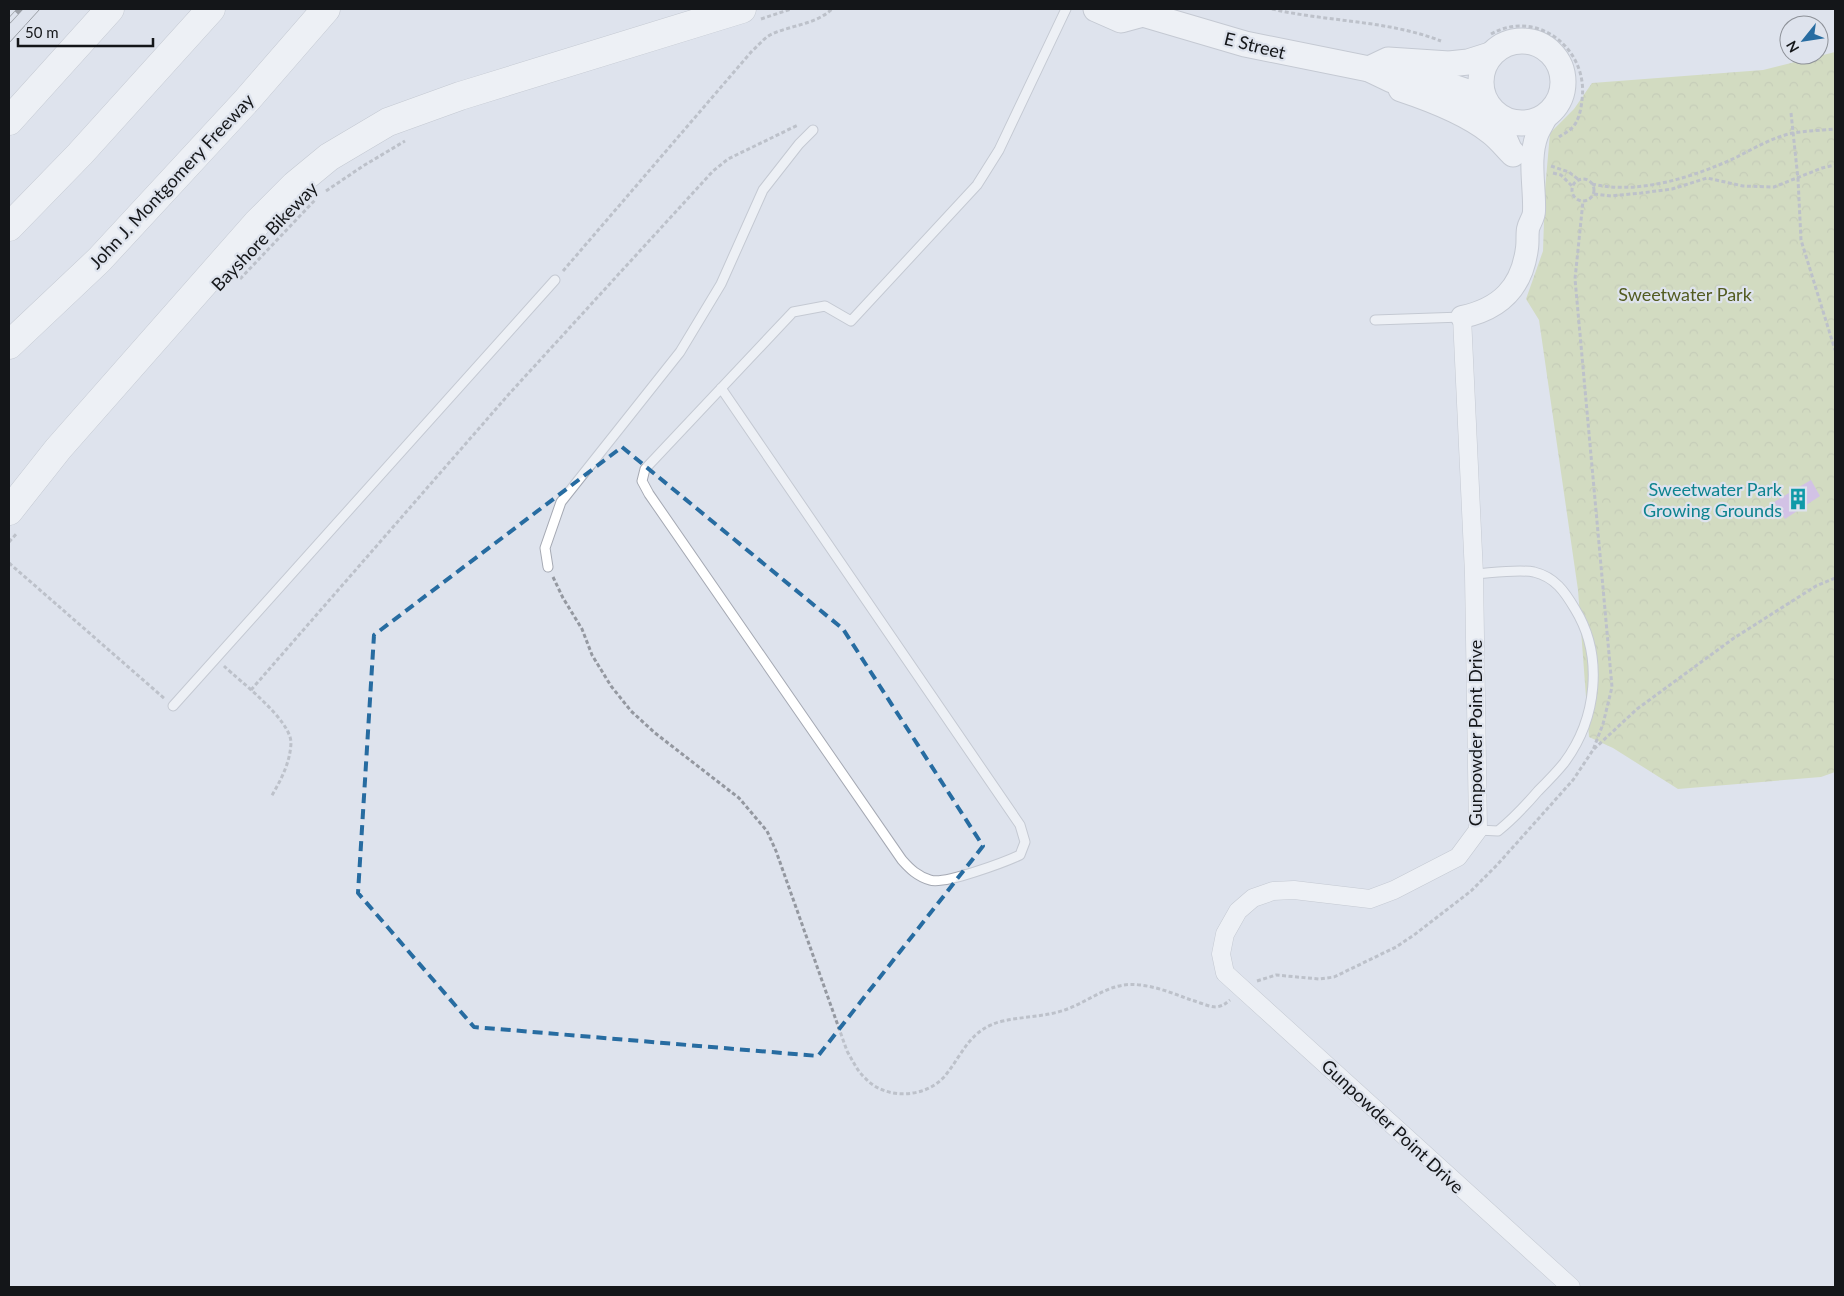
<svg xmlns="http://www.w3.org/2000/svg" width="1844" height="1296" viewBox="0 0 1844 1296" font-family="Lato,sans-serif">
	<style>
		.park { fill: url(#park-crowns) }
		.building { fill: #c399dc }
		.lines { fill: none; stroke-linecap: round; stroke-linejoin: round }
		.service-casing { stroke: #a5a9b3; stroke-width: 11 }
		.minor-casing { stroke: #a5a9b3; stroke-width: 19 }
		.tertiary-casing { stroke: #a5a9b3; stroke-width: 24 }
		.secondary-casing { stroke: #a5a9b3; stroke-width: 27 }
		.motorway-casing { stroke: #a5a9b3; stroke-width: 29 }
		.path { stroke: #9498a0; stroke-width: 3; stroke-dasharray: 4 2.5; stroke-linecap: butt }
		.service { stroke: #fff; stroke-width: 9 }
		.minor { stroke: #fff; stroke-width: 18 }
		.tertiary { stroke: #fff; stroke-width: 22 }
		.secondary { stroke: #fff; stroke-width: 25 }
		.motorway { stroke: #fff; stroke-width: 28 }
		.tram { stroke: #494c50; stroke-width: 1 }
		.rail-casing { stroke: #494c50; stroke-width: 5.5 }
		.rail { stroke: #dee3ed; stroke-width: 4; stroke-dasharray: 11; stroke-linecap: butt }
		.marked { fill: none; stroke: #276ca1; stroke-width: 4; stroke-dasharray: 10 6; stroke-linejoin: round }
		.labels { text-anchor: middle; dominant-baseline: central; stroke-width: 4.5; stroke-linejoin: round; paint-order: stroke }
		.street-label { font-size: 18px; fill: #141619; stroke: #dee3ed }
		.park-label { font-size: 18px; fill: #525b21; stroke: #dee3ed }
		.culture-label { font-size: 18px; fill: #0d838f; stroke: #dee3ed; text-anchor: end }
	</style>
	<defs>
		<pattern id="park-crowns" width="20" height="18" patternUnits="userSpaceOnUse" patternTransform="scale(1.25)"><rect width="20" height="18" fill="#c4d08d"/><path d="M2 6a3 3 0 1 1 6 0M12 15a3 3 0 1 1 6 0" fill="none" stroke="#a8b279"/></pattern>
	</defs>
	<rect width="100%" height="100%" fill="#dee3ed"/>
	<polygon class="park" points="1835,52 1835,772 1821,777 1678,789 1613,748 1589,737 1578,590 1539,320 1526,299 1543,251 1545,190 1550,133 1574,109 1592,83 1763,70"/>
	<polygon class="building" points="1811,480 1820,496 1785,519 1774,502"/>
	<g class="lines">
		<g class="service-casing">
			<g id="service">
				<polyline points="1375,320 1462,317"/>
				<path d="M721,388L1020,825L1025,842L1020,855C1005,862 944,885 930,880C917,876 910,869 902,860L649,494L642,481L645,469L793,312L825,306L851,321L977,185L999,150L1066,9"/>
				<polyline points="548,567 545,548 561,502 680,352 721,284 763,190 799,144 813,130"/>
				<path d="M1474,574C1491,573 1518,569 1534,572C1555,577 1565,592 1575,609C1604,656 1597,719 1564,763C1556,773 1547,782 1538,791C1526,805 1513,819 1498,831L1478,830"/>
				<polyline points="173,706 555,280"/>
			</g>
		</g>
		<g class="minor-casing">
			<polyline id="minor" points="1462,317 1474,574 1478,830 1458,857 1394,890 1370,899 1294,890 1273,891 1253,898 1238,911 1225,934 1221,954 1225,973 1571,1287"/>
		</g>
		<g class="tertiary-casing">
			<g id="tertiary">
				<polyline points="1496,115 1511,150"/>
				<path d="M1462,317C1500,309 1522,288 1527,248C1528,242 1527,235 1528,229C1529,223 1534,218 1534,211C1535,187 1528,159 1537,135C1539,129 1544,122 1547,115"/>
			</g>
		</g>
		<g class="secondary-casing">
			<g id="secondary">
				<polyline points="1096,9 1121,20 1143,14 1245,44 1369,69 1392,80 1447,85 1483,97"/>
				<circle cx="1522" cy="82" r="41"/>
				<polyline points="1369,69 1388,60 1449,64 1468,62 1490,55"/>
				<path d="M1401,89C1431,99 1466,112 1491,132C1499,138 1506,147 1513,154"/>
			</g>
		</g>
		<g class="motorway-casing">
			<g id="motorway">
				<polyline points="9,121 110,9"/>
				<polyline points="9,227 80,154 211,9"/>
				<polyline points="9,345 99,260 247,100 326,9"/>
				<polyline points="9,511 58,449 257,223 295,185 329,157 388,122 460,96 742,9"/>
			</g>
		</g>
		<g class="path">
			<path d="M1272,9C1328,22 1387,20 1441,41"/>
			<polyline points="761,19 791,9"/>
			<path d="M1491,34C1537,8 1589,49 1582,100C1581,109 1579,121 1572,128C1568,132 1563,134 1559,137"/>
			<polyline points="1791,113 1798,179 1801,240 1835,350"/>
			<polyline points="1551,166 1569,172 1579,180"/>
			<polyline points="1553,173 1561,175 1573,187"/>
			<circle cx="1583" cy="190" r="11"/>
			<path d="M1592,184C1639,195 1694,177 1737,157C1754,148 1774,137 1793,133C1807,131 1821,130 1835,129"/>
			<polyline points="326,191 363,166 405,141"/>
			<polyline points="1594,194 1611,196 1641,193 1672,189 1707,178 1743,186 1774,187 1822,168 1835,165"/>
			<path d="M563,271L752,51C758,46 763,39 770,35C790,25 815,25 832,9"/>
			<polyline points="240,279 315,200"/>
			<polyline points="9,542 17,533"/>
			<polyline points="9,563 165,699"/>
			<path d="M553,577L563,598L582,629L592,655L611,686L631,711L655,733L739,798L767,831L776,851L847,1051C853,1061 857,1071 866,1079C886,1100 925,1098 944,1077C964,1053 969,1029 1003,1021C1025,1016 1048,1017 1070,1008C1094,998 1113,981 1140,985C1158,987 1175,994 1191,1000C1199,1002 1209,1007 1216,1007C1223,1006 1225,1004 1230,1000"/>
			<path d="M224,666C241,682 291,720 291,743C290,763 281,780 271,797"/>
			<polyline points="251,690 509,394 713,171 728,159 798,125"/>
			<polyline points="1594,749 1637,709 1734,638 1816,586 1835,578"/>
			<polyline points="1257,981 1276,975 1319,979 1334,977 1396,947 1414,935 1471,891 1497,865 1573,780 1593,750 1603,724 1612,687 1575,279 1583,201"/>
		</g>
		<use href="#service" class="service"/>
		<use href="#minor" class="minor"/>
		<use href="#tertiary" class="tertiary"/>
		<use href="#secondary" class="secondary"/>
		<use href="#motorway" class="motorway"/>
		<polyline class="tram" points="9,43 40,9"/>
		<g class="rail-casing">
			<polyline id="rail" points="9,21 20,9"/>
		</g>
		<use href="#rail" class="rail"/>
	</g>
	<path d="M0 0H1844V1296H0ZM622,447L843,629L983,846L818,1056L474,1027L358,893L374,635Z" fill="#dee3ed" fill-opacity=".55" fill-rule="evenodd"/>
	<path class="marked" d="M622,447L843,629L983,846L818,1056L474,1027L358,893L374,635Z"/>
	<defs>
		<g id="building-bare" transform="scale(1.725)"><path d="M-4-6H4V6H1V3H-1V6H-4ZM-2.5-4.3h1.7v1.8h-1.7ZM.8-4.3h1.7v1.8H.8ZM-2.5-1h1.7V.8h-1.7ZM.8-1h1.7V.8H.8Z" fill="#0f9aa8" stroke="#dee3ed" stroke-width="2.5" paint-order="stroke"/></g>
	</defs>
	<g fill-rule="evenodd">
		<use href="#building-bare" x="1798" y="499"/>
	</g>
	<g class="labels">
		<g class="street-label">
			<text transform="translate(1255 45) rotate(14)">E Street</text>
			<text transform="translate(171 181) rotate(-47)">John J. Montgomery Freeway</text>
			<text transform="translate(264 236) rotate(-46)">Bayshore Bikeway</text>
			<text transform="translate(1475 733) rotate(-90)">Gunpowder Point Drive</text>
			<text transform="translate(1393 1126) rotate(43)">Gunpowder Point Drive</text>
		</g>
		<g class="park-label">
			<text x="1685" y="294">Sweetwater Park</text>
		</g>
		<g class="culture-label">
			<text x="1782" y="489">Sweetwater Park<tspan x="1782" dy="21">Growing Grounds</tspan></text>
		</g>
	</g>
	<rect width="1844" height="1296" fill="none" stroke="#141619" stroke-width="20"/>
	<g transform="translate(1804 40) rotate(240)"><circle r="24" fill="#dee3ed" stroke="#8d9198"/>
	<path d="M0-4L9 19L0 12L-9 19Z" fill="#276ca1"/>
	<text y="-8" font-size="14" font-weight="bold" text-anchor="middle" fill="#141619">N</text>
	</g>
	<path d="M18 38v8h135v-8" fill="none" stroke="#141619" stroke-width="2.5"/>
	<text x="25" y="38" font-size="15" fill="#141619" stroke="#dee3ed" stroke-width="4" paint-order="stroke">50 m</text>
</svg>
